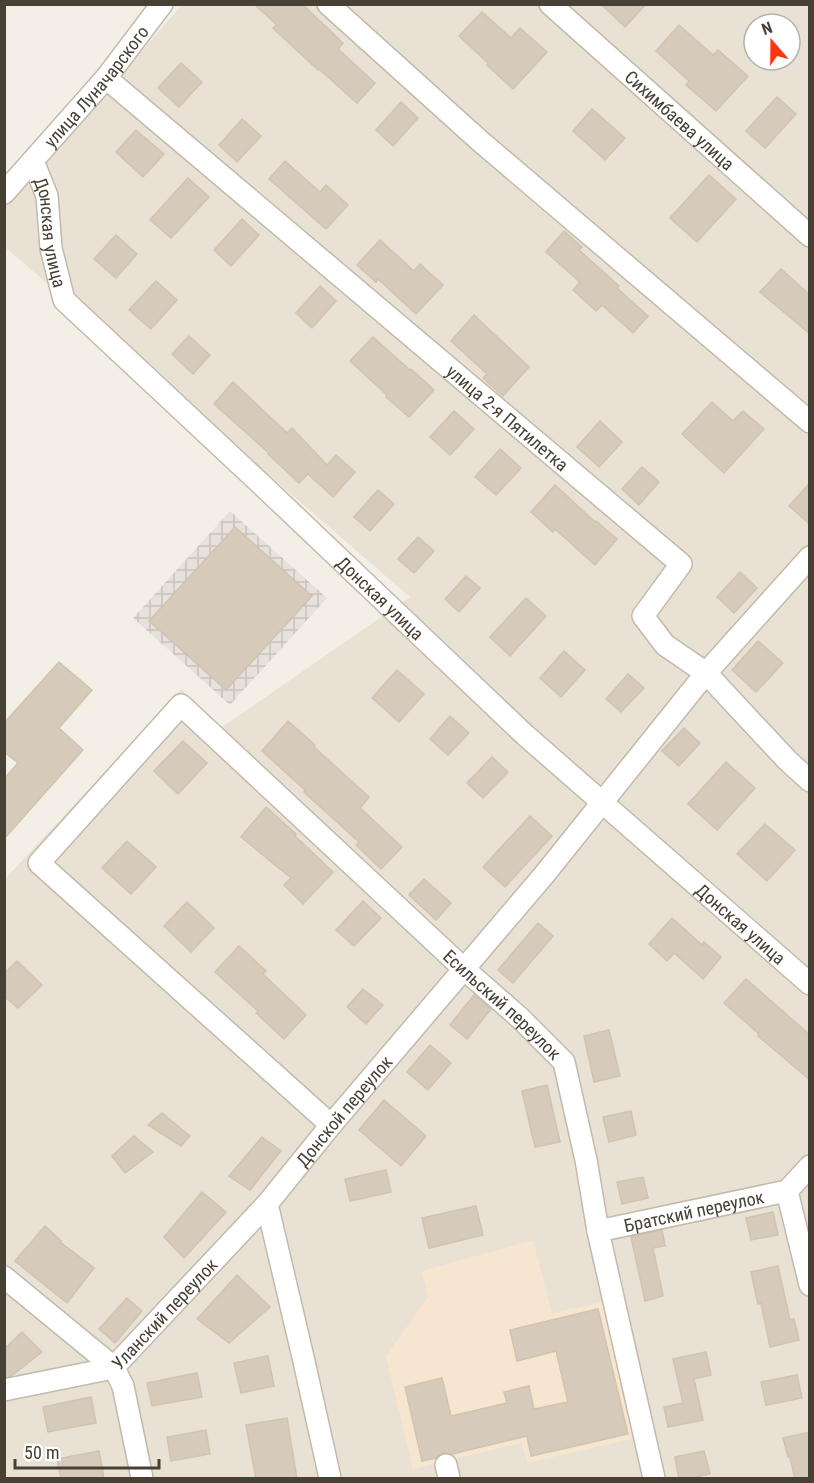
<svg xmlns="http://www.w3.org/2000/svg" width="814" height="1483" viewBox="0 0 814 1483" font-family="'Roboto Condensed',sans-serif">
	<style>
		.residential { fill: #e8e1d4; fill-rule: evenodd }
		.commercial { fill: #f6e6d0 }
		.industrial { fill: url(#industrial-grid) }
		.building { fill: #d6cbbb; stroke: #d1c3ae; stroke-width: 1.5 }
		.lines { fill: none; stroke-linecap: round; stroke-linejoin: round }
		.minor-casing { stroke: #c2baab; stroke-width: 24 }
		.minor { stroke: #fff; stroke-width: 21 }
		.labels { text-anchor: middle; dominant-baseline: central; stroke-width: 4.5; stroke-linejoin: round; paint-order: stroke }
		.street-label { font-size: 18px; fill: #474035; stroke: #fff }
	</style>
	<defs>
		<pattern id="industrial-grid" width="8" height="8" patternUnits="userSpaceOnUse" patternTransform="scale(1.5)"><rect width="8" height="8" fill="#e6e1db"/><path d="M0 4h8M4 0v8" fill="none" stroke="#c7c2bd"/></pattern>
	</defs>
	<rect width="100%" height="100%" fill="#f4efe6"/>
	<path class="residential" d="M182,5H809V1478H5L4,880L182,689L212,734L410,597L5,247V205ZM754,24H790V60H754Z"/>
	<polygon class="commercial" points="533,1240 552,1313 603,1302 635,1438 527,1463 522,1443 413,1469 386,1356 428,1297 422,1271"/>
	<polygon class="industrial" points="230,511 327,598 230,705 133,618"/>
	<g class="building">
		<polygon points="254,4 302,4 343,43 338,49 375,83 357,103 319,69 318,70 273,28 277,25"/>
		<polygon points="601,4 646,4 625,27"/>
		<polygon points="482,12 511,38 520,28 547,52 513,89 487,65 488,63 459,36"/>
		<polygon points="679,25 713,55 718,50 748,76 716,111 686,85 689,81 656,51"/>
		<polygon points="181,63 202,82 179,107 158,88"/>
		<polygon points="777,97 796,114 765,148 746,131"/>
		<polygon points="401,102 418,118 393,146 376,130"/>
		<polygon points="592,109 625,138 605,160 573,131"/>
		<polygon points="242,119 261,136 237,162 219,145"/>
		<polygon points="136,130 164,154 143,177 116,152"/>
		<polygon points="285,161 320,192 326,185 348,205 326,229 269,179"/>
		<polygon points="709,175 736,199 697,242 670,218"/>
		<polygon points="188,178 209,197 171,238 150,220"/>
		<polygon points="242,219 259,235 231,266 214,250"/>
		<polygon points="564,231 582,247 579,250 619,286 617,288 648,316 633,333 602,305 596,311 573,290 580,282 546,252"/>
		<polygon points="116,235 137,254 116,278 94,259"/>
		<polygon points="380,240 414,271 420,264 443,285 416,314 378,279 376,282 357,265"/>
		<polygon points="781,269 810,295 810,334 760,292"/>
		<polygon points="156,281 177,300 151,329 129,310"/>
		<polygon points="320,286 336,301 312,328 296,313"/>
		<polygon points="474,315 529,367 503,396 483,378 487,374 451,341"/>
		<polygon points="189,336 210,355 193,374 172,354"/>
		<polygon points="373,337 410,370 411,369 434,390 409,417 386,397 387,395 350,361"/>
		<polygon points="233,382 287,433 292,428 327,465 336,455 355,472 333,497 308,474 299,483 268,454 269,453 214,404"/>
		<polygon points="712,402 733,421 743,411 764,429 724,473 682,434"/>
		<polygon points="454,411 474,429 450,455 430,437"/>
		<polygon points="600,421 622,442 599,467 577,447"/>
		<polygon points="500,449 521,468 496,495 475,477"/>
		<polygon points="642,467 659,482 639,505 622,489"/>
		<polygon points="810,483 810,524 789,506"/>
		<polygon points="555,485 595,522 596,521 617,539 595,565 555,529 553,532 531,512"/>
		<polygon points="378,490 394,504 370,531 354,517"/>
		<polygon points="235,527 312,596 226,690 149,621"/>
		<polygon points="418,537 434,551 414,573 398,559"/>
		<polygon points="740,572 757,588 734,613 717,597"/>
		<polygon points="466,576 480,588 459,612 445,599"/>
		<polygon points="526,598 546,616 510,656 490,637"/>
		<polygon points="758,641 783,663 756,692 732,670"/>
		<polygon points="564,651 585,670 561,697 540,678"/>
		<polygon points="59,662 92,690 59,728 83,750 4,839 4,779 18,763 4,752 4,723"/>
		<polygon points="397,670 424,694 399,722 372,698"/>
		<polygon points="628,674 644,688 621,712 606,699"/>
		<polygon points="450,716 469,733 448,755 430,739"/>
		<polygon points="288,721 315,745 314,747 369,797 360,808 402,847 381,869 356,845 359,842 304,792 305,790 262,751"/>
		<polygon points="684,728 700,743 679,766 662,751"/>
		<polygon points="183,741 207,763 178,794 154,771"/>
		<polygon points="492,757 508,772 483,798 467,783"/>
		<polygon points="726,762 755,788 717,830 688,804"/>
		<polygon points="266,807 296,834 295,836 333,872 303,904 284,885 291,878 241,837"/>
		<polygon points="530,816 552,836 505,887 483,867"/>
		<polygon points="765,824 795,850 767,881 737,854"/>
		<polygon points="127,841 156,867 131,894 102,868"/>
		<polygon points="424,879 451,903 436,920 409,895"/>
		<polygon points="363,901 381,918 354,946 336,930"/>
		<polygon points="187,902 214,928 191,952 164,926"/>
		<polygon points="672,918 702,945 704,942 721,957 703,979 674,953 667,961 649,944"/>
		<polygon points="538,923 553,936 513,983 498,970"/>
		<polygon points="239,946 266,971 263,974 306,1015 284,1039 256,1013 258,1011 215,972"/>
		<polygon points="17,961 42,985 18,1008 4,996 4,974"/>
		<polygon points="746,979 810,1035 810,1080 758,1036 759,1034 724,1003"/>
		<polygon points="363,989 383,1005 366,1024 347,1007"/>
		<polygon points="474,995 491,1009 467,1039 450,1025"/>
		<polygon points="609,1030 620,1076 594,1082 584,1036"/>
		<polygon points="430,1045 451,1063 428,1090 407,1072"/>
		<polygon points="547,1085 560,1142 535,1147 522,1091"/>
		<polygon points="384,1100 426,1136 401,1166 359,1130"/>
		<polygon points="631,1111 636,1135 609,1142 603,1117"/>
		<polygon points="162,1113 190,1136 181,1146 148,1125"/>
		<polygon points="134,1136 153,1152 125,1173 112,1156"/>
		<polygon points="262,1137 281,1151 250,1190 229,1176"/>
		<polygon points="386,1170 391,1192 350,1201 345,1179"/>
		<polygon points="643,1177 648,1198 622,1204 617,1182"/>
		<polygon points="202,1192 226,1212 184,1258 164,1237"/>
		<polygon points="476,1206 483,1235 429,1248 422,1218"/>
		<polygon points="773,1212 778,1235 751,1240 746,1218"/>
		<polygon points="45,1226 61,1241 60,1242 94,1268 67,1303 15,1261"/>
		<polygon points="662,1230 665,1246 653,1248 663,1296 645,1301 631,1237"/>
		<polygon points="778,1266 790,1320 794,1319 799,1340 770,1347 761,1303 758,1304 751,1272"/>
		<polygon points="237,1275 270,1307 229,1343 197,1319"/>
		<polygon points="127,1298 142,1311 115,1343 99,1329"/>
		<polygon points="598,1309 628,1434 531,1456 527,1436 452,1454 443,1453 436,1458 422,1461 405,1387 442,1378 451,1416 507,1403 504,1392 529,1386 534,1409 568,1402 556,1351 517,1361 510,1330"/>
		<polygon points="22,1332 42,1352 11,1376 4,1377 4,1349"/>
		<polygon points="706,1352 711,1375 694,1379 703,1420 668,1427 664,1407 683,1403 673,1359"/>
		<polygon points="268,1356 274,1386 241,1393 234,1363"/>
		<polygon points="197,1373 202,1397 152,1406 147,1383"/>
		<polygon points="797,1375 802,1398 766,1405 761,1382"/>
		<polygon points="91,1397 96,1423 48,1432 43,1407"/>
		<polygon points="287,1418 297,1479 256,1479 246,1425"/>
		<polygon points="206,1430 210,1454 171,1461 167,1437"/>
		<polygon points="810,1432 810,1479 795,1479 790,1457 788,1457 783,1438"/>
		<polygon points="99,1451 104,1479 61,1479 57,1459"/>
		<polygon points="704,1451 710,1474 687,1479 679,1479 675,1457"/>
	</g>
	<g class="lines">
		<g class="minor-casing">
			<g id="minor">
				<polyline points="328,4 480,141 810,422"/>
				<path id="s1" d="M550,4L810,236"/>
				<path id="s2" d="M106,78L681,564L643,616L665,645L706,673L787,760L810,781"/>
				<path id="s3" d="M33,161L47,196L51,248L64,300L262,485L525,735L810,984"/>
				<path id="s4" d="M4,193L106,78L162,4"/>
				<path id="s5" d="M331,1125L39,863L181,705L464,969L520,1018L564,1062L586,1160L598,1231L654,1478"/>
				<polyline points="787,1191 810,1166"/>
				<path id="s6" d="M598,1231L787,1191L810,1285"/>
				<polyline points="4,1277 105,1360 116,1372 123,1386 142,1478"/>
				<path id="s7" d="M4,1390L113,1368L267,1204"/>
				<polyline points="446,1465 449,1478"/>
				<path id="s8" d="M330,1478L303,1357L267,1204L331,1125L544,875L706,673L810,557"/>
			</g>
		</g>
		<use href="#minor" class="minor"/>
	</g>
	<g class="labels">
		<g class="street-label">
			<text stroke="none"><textPath href="#s4" startOffset="141">улица Луначарского</textPath></text>
			<text stroke="none"><textPath href="#s1" startOffset="174">Сихимбаева улица</textPath></text>
			<text stroke="none"><textPath href="#s3" startOffset="74">Донская улица</textPath></text>
			<text stroke="none"><textPath href="#s2" startOffset="526">улица 2-я Пятилетка</textPath></text>
			<text stroke="none"><textPath href="#s3" startOffset="578">Донская улица</textPath></text>
			<text stroke="none"><textPath href="#s3" startOffset="1064">Донская улица</textPath></text>
			<text stroke="none"><textPath href="#s5" startOffset="1044">Есильский переулок</textPath></text>
			<text stroke="none"><textPath href="#s8" startOffset="402">Донской переулок</textPath></text>
			<text stroke="none"><textPath href="#s6" startOffset="98">Братский переулок</textPath></text>
			<text stroke="none"><textPath href="#s7" startOffset="186">Уланский переулок</textPath></text>
		</g>
	</g>
	<rect width="814" height="1483" fill="none" stroke="#474035" stroke-width="12"/>
	<g transform="translate(772 42) rotate(340)"><circle r="28" fill="#ffffff" stroke="#b5b3ae" stroke-width="1.5"/>
	<path d="M0-4.5L10 22L0 15L-10 22Z" fill="#ff3511"/>
	<text y="-9" font-size="16" font-weight="bold" text-anchor="middle" fill="#474035">N</text>
	</g>
	<path d="M15 1459v9h144v-9" fill="none" stroke="#474035" stroke-width="3"/>
	<text x="24" y="1459" font-size="18" fill="#474035" stroke="#ffffff" stroke-width="4.5" paint-order="stroke">50 m</text>
</svg>
